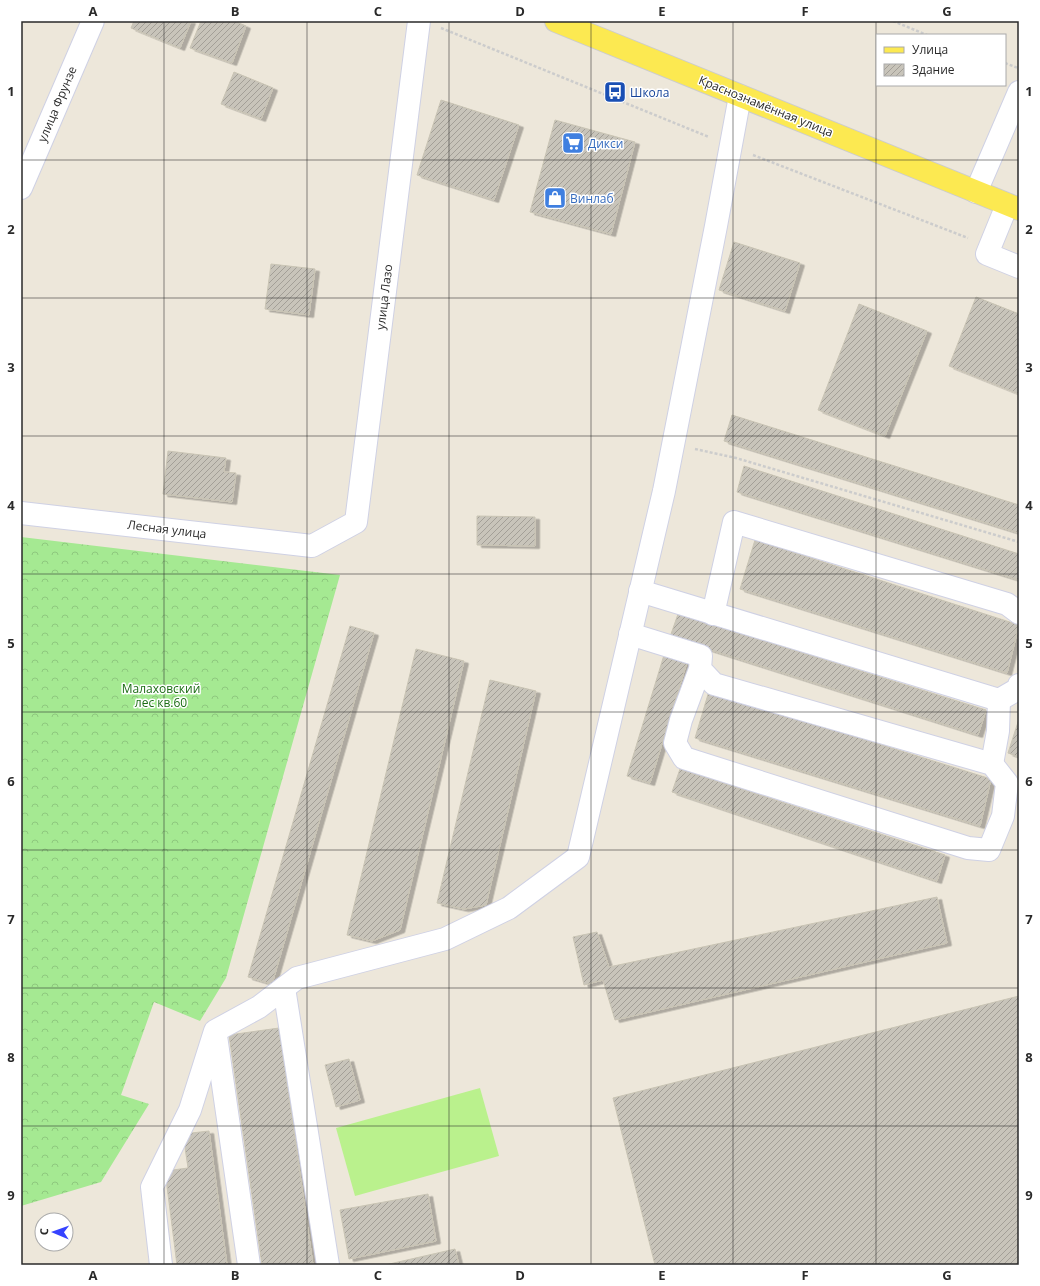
<svg xmlns="http://www.w3.org/2000/svg" width="1040" height="1286" viewBox="0 0 1040 1286" font-family="'Open Sans',sans-serif">
	<style>
		.forest { fill: url(#forest-crowns) }
		.pitch { fill: #baf18d }
		.building { fill: url(#building-hatch); stroke: #c9c4b4; filter: url(#shadow) }
		.lines { fill: none; stroke-linecap: round; stroke-linejoin: round }
		.minor-casing { stroke: #cfd1e4; stroke-width: 24 }
		.major-casing { stroke: #ccc; stroke-width: 24 }
		.path { stroke: #ccc; stroke-width: 2.5; stroke-dasharray: 3 2; stroke-linecap: butt }
		.minor { stroke: #fff; stroke-width: 22 }
		.major { stroke: #fce951; stroke-width: 22 }
		.grid { fill: none; stroke: #2a2a2a; stroke-width: 1; stroke-opacity: 0.55 }
		.labels { text-anchor: middle; dominant-baseline: central; stroke-width: 3; stroke-linejoin: round; paint-order: stroke }
		.transit-label { font-size: 12px; fill: #164399; stroke: #fff; text-anchor: start }
		.street-label { font-size: 12px; fill: #2a2a2a; stroke: #fff }
		.shop-label { font-size: 12px; fill: #366cbe; stroke: #fff; text-anchor: start }
		.park-label { font-size: 12px; fill: #1b6d14; stroke: #fff }
		.neatline { fill: none; stroke: #2a2a2a; stroke-width: 1.5 }
		.grid-label { font-size: 13px; text-anchor: middle; font-weight: bold; fill: #2a2a2a }
	</style>
	<defs>
		<pattern id="forest-crowns" width="20" height="18" patternUnits="userSpaceOnUse"><rect width="20" height="18" fill="#a5e992"/><path d="M2 6a3 3 0 1 1 6 0M12 15a3 3 0 1 1 6 0" fill="none" stroke="#8ec87e"/></pattern>
		<pattern id="building-hatch" width="6" height="6" patternUnits="userSpaceOnUse"><rect width="6" height="6" fill="#c8c4ba"/><path d="M-1 1l2-2M0 6l6-6M5 7l2-2" fill="none" stroke="#a39f97"/></pattern>
		<filter id="shadow"><feDropShadow dx="4.5" dy="2.5" stdDeviation="0" flood-color="#0004"/></filter>
	</defs>
	<rect width="100%" height="100%" fill="#ede7da"/>
	<polygon class="forest" points="21,537 340,575 226,978 200,1021 154,1002 121,1095 149,1104 101,1182 21,1206"/>
	<polygon class="pitch" points="480,1088 499,1156 355,1196 336,1128"/>
	<g class="building">
		<polygon points="134,21 191,21 180,48 131,28"/>
		<polygon points="201,21 234,21 246,26 232,63 190,48"/>
		<polygon points="234,72 273,88 261,119 221,104"/>
		<polygon points="441,100 519,125 494,200 417,175"/>
		<polygon points="555,120 635,142 611,234 530,212"/>
		<polygon points="734,242 800,263 785,311 719,290"/>
		<polygon points="271,264 315,269 309,315 265,309"/>
		<polygon points="976,297 1019,314 1019,394 949,366"/>
		<polygon points="859,304 927,331 885,436 818,410"/>
		<polygon points="732,415 1019,505 1019,533 724,441"/>
		<polygon points="168,451 226,458 224,472 236,473 232,502 163,494"/>
		<polygon points="744,466 1019,554 1019,580 737,492"/>
		<polygon points="477,516 535,517 535,546 477,545"/>
		<polygon points="755,540 1019,625 1007,673 740,589"/>
		<polygon points="678,614 986,710 978,735 670,637"/>
		<polygon points="350,626 374,633 272,984 248,977"/>
		<polygon points="416,649 464,661 400,930 372,941 347,935"/>
		<polygon points="664,655 687,662 650,783 627,776"/>
		<polygon points="490,680 536,691 486,905 464,909 437,903"/>
		<polygon points="709,691 991,779 980,826 695,738"/>
		<polygon points="1019,719 1019,757 1008,753"/>
		<polygon points="680,769 945,855 937,881 672,792"/>
		<polygon points="937,897 947,943 615,1020 603,980 584,985 573,937 597,932 609,967"/>
		<polygon points="1019,996 1019,1265 655,1265 613,1098"/>
		<polygon points="279,1028 313,1265 262,1265 229,1035"/>
		<polygon points="349,1059 360,1100 336,1107 325,1065"/>
		<polygon points="209,1131 227,1265 177,1265 165,1171 188,1168 183,1134"/>
		<polygon points="428,1194 436,1241 349,1259 340,1210"/>
		<polygon points="455,1249 459,1265 385,1265"/>
	</g>
	<g class="lines">
		<g class="minor-casing">
			<g id="minor">
				<polyline points="21,188 93,21"/>
				<polyline points="976,192 1019,92"/>
				<polyline points="1007,205 987,254 1019,267"/>
				<polyline points="21,513 312,546 356,522 419,21"/>
				<polyline points="640,591 999,700 1018,689 1019,685"/>
				<polyline points="713,614 734,522 1007,604 1019,613"/>
				<polyline points="630,634 701,656 700,669 714,684 992,764 1007,783 1003,816 989,850 968,848 684,758 675,743 681,720 700,669"/>
				<polyline points="992,764 998,731 999,700"/>
				<polyline points="284,988 328,1265"/>
				<polyline points="216,1036 249,1265"/>
				<polyline points="161,1265 152,1187 190,1110 215,1031 259,1007 297,978 445,939 509,908 578,857 664,491 716,226 740,96"/>
			</g>
		</g>
		<g class="major-casing">
			<polyline id="major" points="556,21 1019,209"/>
		</g>
		<g class="path">
			<polyline points="893,21 927,35"/>
			<polyline points="441,28 709,137"/>
			<polyline points="1005,63 1018,68"/>
			<polyline points="753,155 968,238"/>
			<polyline points="695,449 736,458 1019,542"/>
		</g>
		<use href="#minor" class="minor"/>
		<use href="#major" class="major"/>
	</g>
	<path class="grid" d="M164,21V1265M307,21V1265M449,21V1265M591,21V1265M733,21V1265M876,21V1265M21,160H1019M21,298H1019M21,436H1019M21,574H1019M21,712H1019M21,850H1019M21,988H1019M21,1126H1019"/>
	<defs>
		<g id="bus-square" transform="scale(1.15)"><rect x="-9" y="-9" width="18" height="18" rx="4" fill="#1a4fb4" stroke="#fff"/><path d="M-5-6H5V4H4V6H2V4H-2V6H-4V4H-5ZM-3.5-4V0h7V-4ZM-3.5 1.2v1.5H-2V1.2ZM2 1.2v1.5H3.5V1.2Z" fill="#fff"/></g>
		<g id="supermarket-square" transform="scale(1.15)"><rect x="-9" y="-9" width="18" height="18" rx="4" fill="#3f7fe0" stroke="#fff"/><path d="M-6-5.5h2.5l.6 2H6L4.5 2H-2.5L-4.4-4H-6ZM-1.5 3.2a1.3 1.3 0 1 0 .1 0ZM3 3.2a1.3 1.3 0 1 0 .1 0Z" fill="#fff"/></g>
		<g id="shop-square" transform="scale(1.15)"><rect x="-9" y="-9" width="18" height="18" rx="4" fill="#3f7fe0" stroke="#fff"/><path d="M-5-2.5h2.3a2.7 3.5 0 0 1 5.4 0H5L5.5 6h-11ZM-1.5-2.5h3a1.5 2.3 0 0 0-3 0Z" fill="#fff"/></g>
	</defs>
	<g fill-rule="evenodd">
		<use href="#bus-square" x="615" y="92"/>
		<use href="#supermarket-square" x="573" y="143"/>
		<use href="#shop-square" x="555" y="198"/>
	</g>
	<g class="labels">
		<g class="transit-label">
			<text x="630" y="92">Школа</text>
		</g>
		<g class="street-label">
			<text transform="translate(57 104) rotate(-67)">улица Фрунзе</text>
			<text transform="translate(766 106) rotate(22)">Краснознамённая улица</text>
			<text transform="translate(384 297) rotate(-83)">улица Лазо</text>
			<text transform="translate(167 529) rotate(7)">Лесная улица</text>
		</g>
		<g class="shop-label">
			<text x="588" y="143">Дикси</text>
			<text x="570" y="198">Винлаб</text>
		</g>
		<g class="park-label">
			<text x="161" y="688">Малаховский<tspan x="161" dy="14">лес кв.60</tspan></text>
		</g>
	</g>
	<rect width="1040" height="1286" fill="none" stroke="#ffffff" stroke-width="44"/>
	<rect x="876" y="34" width="130" height="52" fill="#ffffff" stroke="#aaaaaa"/>
	<rect x="884" y="47" width="20" height="6" fill="#fce951" stroke="#aaaaaa"/>
	<text x="912" y="54" font-size="12" fill="#2a2a2a">Улица</text>
	<rect x="884" y="64" width="20" height="12" fill="url(#building-hatch)" stroke="#aaaaaa"/>
	<text x="912" y="74" font-size="12" fill="#2a2a2a">Здание</text>
	<g transform="translate(54 1232) rotate(272)"><circle r="19" fill="#ffffff" stroke="#aaaaaa"/>
	<path d="M0-3L7 15L0 10L-7 15Z" fill="#3643ff"/>
	<text y="-6" font-size="11" font-weight="bold" text-anchor="middle" fill="#2a2a2a">С</text>
	</g>
	<rect x="22" y="22" width="996" height="1242" class="neatline"/>
	<g class="grid-label">
		<text x="93" y="16">A</text>
		<text x="235" y="16">B</text>
		<text x="378" y="16">C</text>
		<text x="520" y="16">D</text>
		<text x="662" y="16">E</text>
		<text x="805" y="16">F</text>
		<text x="947" y="16">G</text>
		<text x="11" y="96">1</text>
		<text x="1029" y="96">1</text>
		<text x="11" y="234">2</text>
		<text x="1029" y="234">2</text>
		<text x="11" y="372">3</text>
		<text x="1029" y="372">3</text>
		<text x="11" y="510">4</text>
		<text x="1029" y="510">4</text>
		<text x="11" y="648">5</text>
		<text x="1029" y="648">5</text>
		<text x="11" y="786">6</text>
		<text x="1029" y="786">6</text>
		<text x="11" y="924">7</text>
		<text x="1029" y="924">7</text>
		<text x="11" y="1062">8</text>
		<text x="1029" y="1062">8</text>
		<text x="11" y="1200">9</text>
		<text x="1029" y="1200">9</text>
		<text x="93" y="1280">A</text>
		<text x="235" y="1280">B</text>
		<text x="378" y="1280">C</text>
		<text x="520" y="1280">D</text>
		<text x="662" y="1280">E</text>
		<text x="805" y="1280">F</text>
		<text x="947" y="1280">G</text>
	</g>
</svg>
